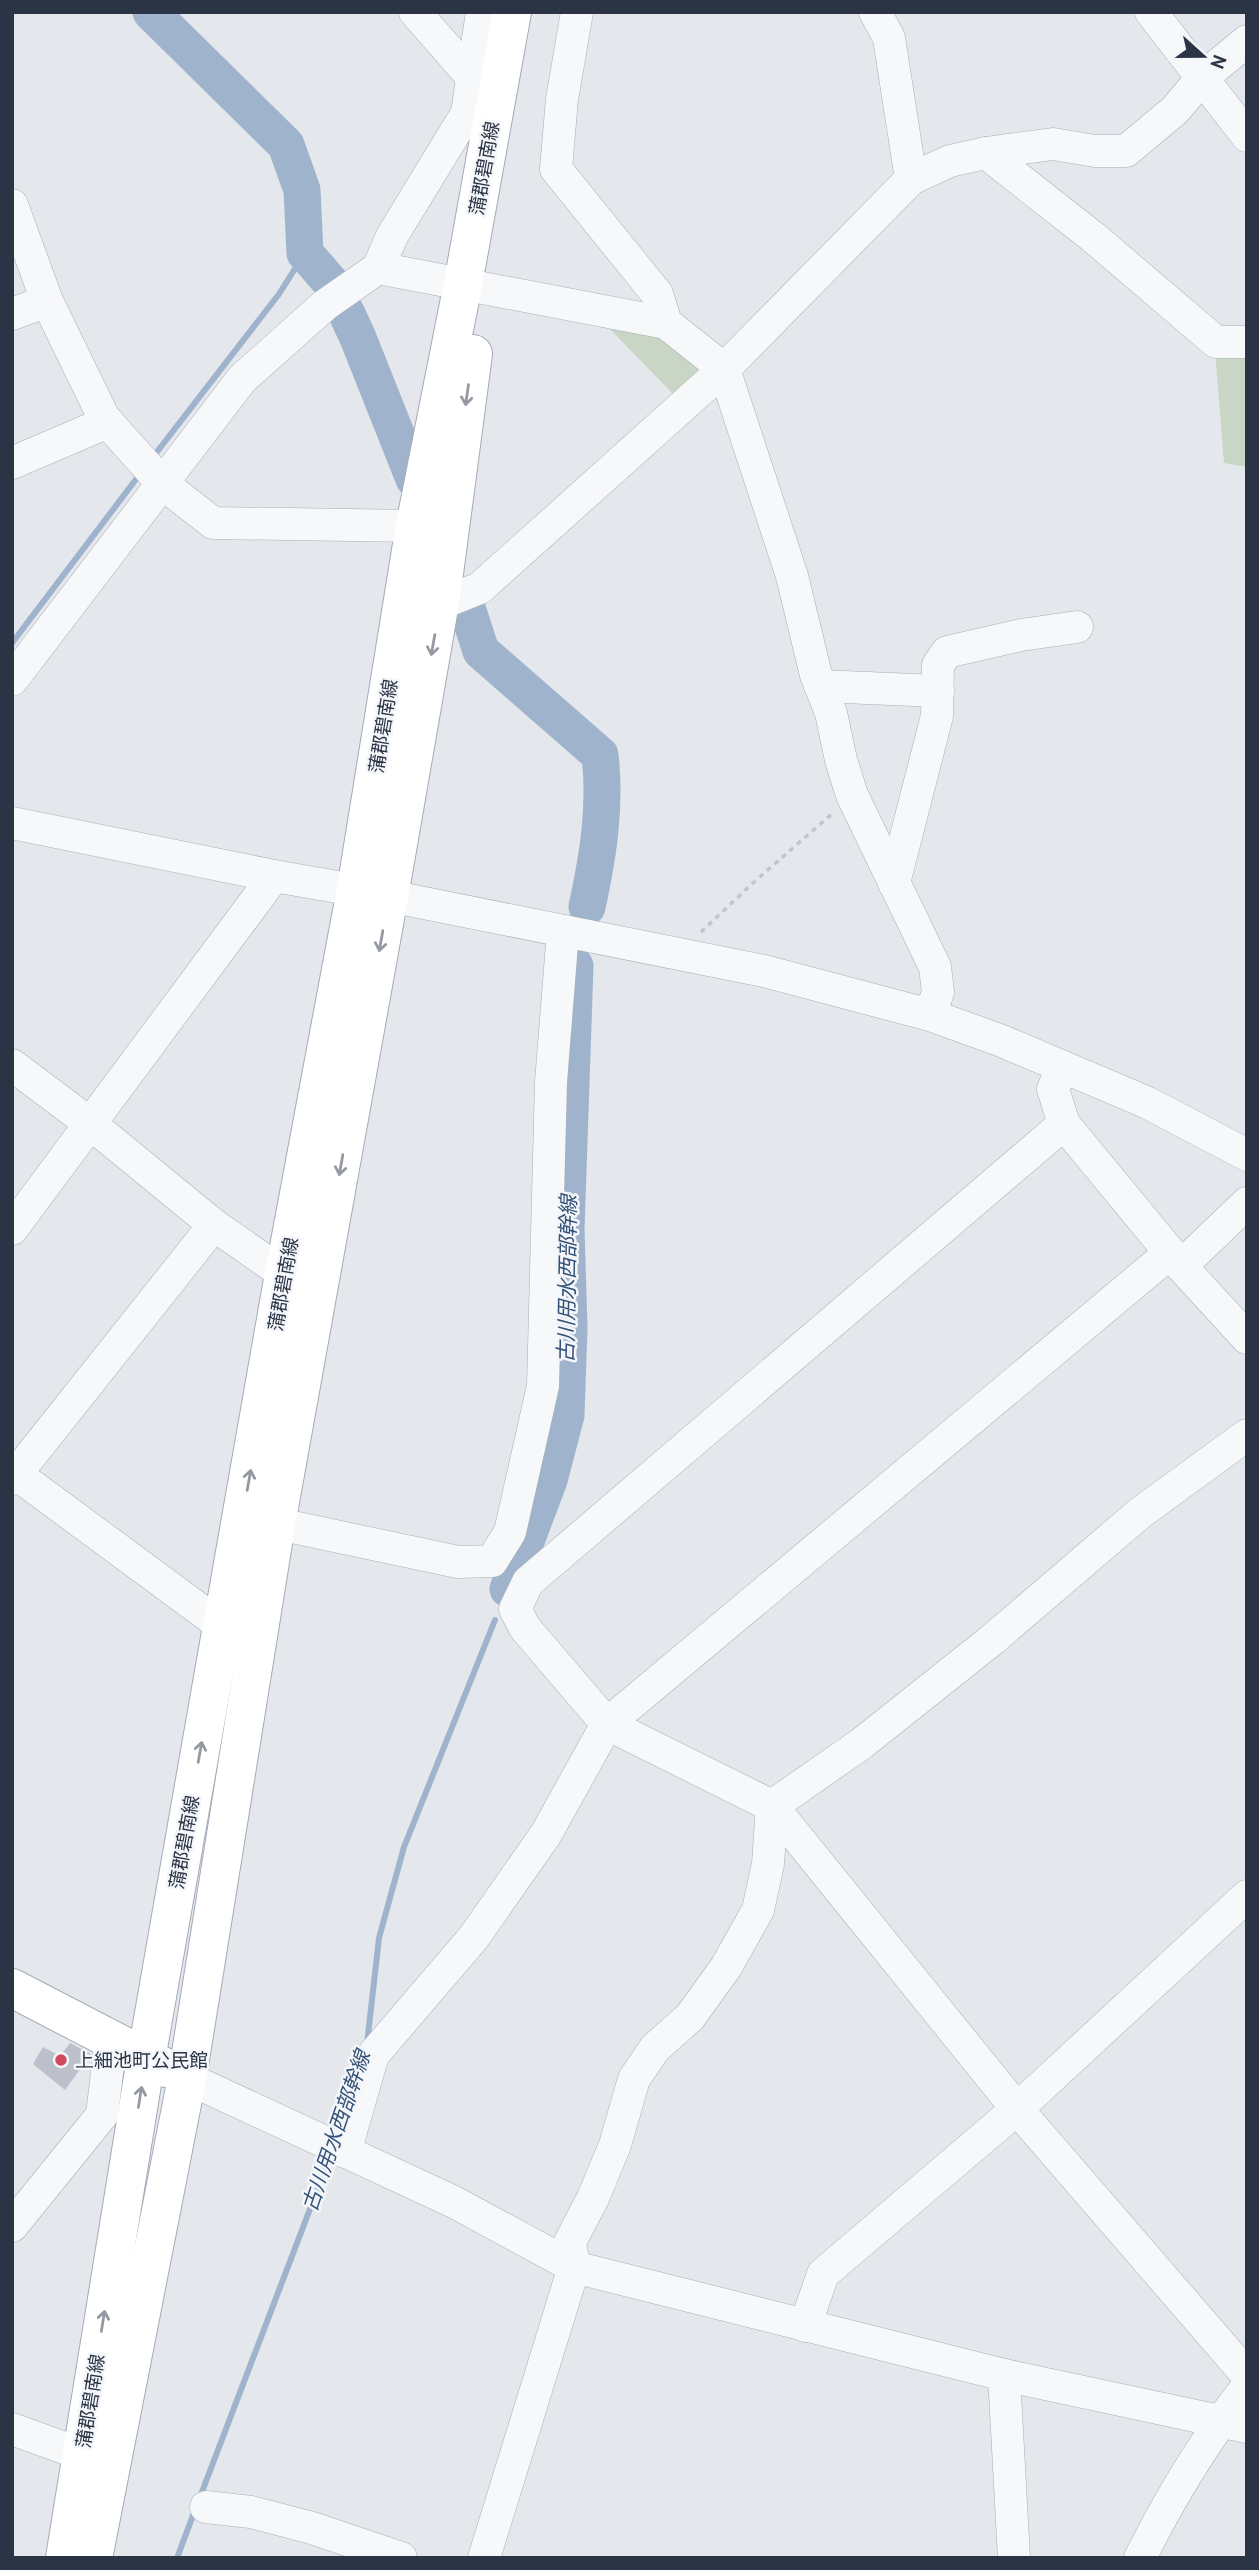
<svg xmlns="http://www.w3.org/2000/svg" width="1259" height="2570" viewBox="0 0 1259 2570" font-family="'PT Sans','Noto Sans JP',sans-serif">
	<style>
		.green { fill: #c9d6c5 }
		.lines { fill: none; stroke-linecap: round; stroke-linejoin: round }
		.stream { stroke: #9fb4cc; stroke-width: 6 }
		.river { stroke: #9fb4cc; stroke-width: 37 }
		.building { fill: #bbc0ca }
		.minor-casing { stroke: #a9aeb7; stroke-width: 33 }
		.major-casing { stroke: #a3abb8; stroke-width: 40 }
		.path { stroke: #c2c5cb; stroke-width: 3.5; stroke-dasharray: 5 5; stroke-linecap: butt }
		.minor { stroke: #f7f8fa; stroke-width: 32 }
		.major { stroke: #fff; stroke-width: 38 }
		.oneway { stroke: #959aa2 }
		.poi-dot { fill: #d1495b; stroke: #f4f6f9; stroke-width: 2.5 }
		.labels { text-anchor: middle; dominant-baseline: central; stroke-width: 5; stroke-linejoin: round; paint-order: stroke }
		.street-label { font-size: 19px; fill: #2b3445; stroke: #f4f6f9 }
		.poi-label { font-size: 19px; fill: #2b3445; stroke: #f4f6f9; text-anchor: start }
		.water-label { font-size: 21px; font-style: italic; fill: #34527a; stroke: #f4f6f9 }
	</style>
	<rect width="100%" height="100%" fill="#e4e7ec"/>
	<g class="green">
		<polygon points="605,324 684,344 712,370 678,399"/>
		<polygon points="1247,345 1247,467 1224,463 1215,351"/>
	</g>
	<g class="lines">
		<g class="stream">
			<polyline points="153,457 279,294 305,253"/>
			<polyline points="12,643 140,474"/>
			<polyline points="367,2044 379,1938 404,1847 495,1620"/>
			<polyline points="200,2497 331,2154"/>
			<polyline points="177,2558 195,2510"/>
		</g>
		<g class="river">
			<polyline points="151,12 286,145 302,190 305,253 331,283"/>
			<polyline points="346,312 358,338 414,479"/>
			<path d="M466,605L481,651L600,755C606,807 598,856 587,907"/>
			<polyline points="508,1589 549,1480 566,1415 569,1328 566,1229 575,966"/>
		</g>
	</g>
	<polygon class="building" points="70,2043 91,2054 65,2090 33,2064 43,2047 60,2056"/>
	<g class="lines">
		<g class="minor-casing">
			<g id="minor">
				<polyline points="415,12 471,76"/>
				<polyline points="577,12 562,99 556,169 657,294 666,323 724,369 792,576 816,675 831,713 841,760 852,795 935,967 938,992 930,1015"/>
				<polyline points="875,12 889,38 911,179"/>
				<polyline points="1151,12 1247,136"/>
				<polyline points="986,153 1093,237 1216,342 1247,342"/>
				<polyline points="12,205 47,301 104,418 163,484 213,523 415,526"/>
				<polyline points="378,268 666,323"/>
				<polyline points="12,314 47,301"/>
				<polyline points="12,463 108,422"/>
				<polyline points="441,596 450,600 480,588 724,369 911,179 950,161 986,153 1053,144 1095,151 1126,151 1175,110 1202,78 1247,41"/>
				<polyline points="12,680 242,379 325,305 378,268 392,236 467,113 482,12"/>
				<polyline points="820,686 938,691"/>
				<polyline points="12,823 274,876 389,896 764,971 930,1015 1002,1041 1148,1103 1247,1155"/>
				<polyline points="894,883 937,716 938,665 947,652 1021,635 1077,627"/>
				<polyline points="12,1065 92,1125 214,1225 284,1274"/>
				<polyline points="1062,1068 1053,1089 1064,1124 1181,1266 1247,1338"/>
				<polyline points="1064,1124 528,1582 515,1609 525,1628 607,1724 772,1806 1017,2109 1247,2375"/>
				<polyline points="12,1229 274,876"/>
				<polyline points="1181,1266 1247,1203"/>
				<polyline points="12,1471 222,1626"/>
				<polyline points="12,1479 214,1225"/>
				<polyline points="255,1519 458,1562 492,1561 510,1532 543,1386 551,1082 563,931"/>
				<polyline points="772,1806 861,1744 993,1639 1140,1513 1247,1435"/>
				<polyline points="187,2078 454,2202 574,2267 1004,2375 1247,2427"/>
				<polyline points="345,2152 373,2055 474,1937 546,1834 607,1724 1170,1253"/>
				<polyline points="12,2226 102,2115 111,2039"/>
				<polyline points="805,2326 823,2274 1017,2109 1247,1896"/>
				<polyline points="1004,2375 1014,2558"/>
				<polyline points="12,2429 81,2454"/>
				<polyline points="206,2507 251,2512 312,2528 401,2558"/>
				<polyline points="484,2558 574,2267 570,2242 593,2198 615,2145 634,2079 655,2048 690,2017 726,1967 758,1910 768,1864 772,1806"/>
				<path d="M1140,2558C1170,2498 1205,2440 1247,2387"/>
			</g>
		</g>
		<g class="major-casing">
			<g id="major">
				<polyline points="12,1988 166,2068"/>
				<polyline points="65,2558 146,2059 284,1274 356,890 415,526 463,284 512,12"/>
				<polyline points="93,2558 187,2078 276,1524 389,896 441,596 473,354"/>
			</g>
		</g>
		<polyline class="path" points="701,932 754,882 833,813"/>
		<use href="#minor" class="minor"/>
		<use href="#major" class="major"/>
	</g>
	<defs><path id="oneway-shaft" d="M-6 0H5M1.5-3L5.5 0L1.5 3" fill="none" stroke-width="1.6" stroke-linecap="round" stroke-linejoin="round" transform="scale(1.75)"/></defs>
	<g class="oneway">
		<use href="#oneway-shaft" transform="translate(467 395) rotate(98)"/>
		<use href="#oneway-shaft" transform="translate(433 645) rotate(100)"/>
		<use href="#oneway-shaft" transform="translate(381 941) rotate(100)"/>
		<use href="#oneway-shaft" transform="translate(341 1165) rotate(100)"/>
		<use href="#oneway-shaft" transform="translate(249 1480) rotate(-80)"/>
		<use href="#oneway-shaft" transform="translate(200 1752) rotate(-80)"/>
		<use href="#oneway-shaft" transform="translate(140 2097) rotate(-81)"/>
		<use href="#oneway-shaft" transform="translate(103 2321) rotate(-81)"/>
	</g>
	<circle class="poi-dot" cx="61" cy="2060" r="7"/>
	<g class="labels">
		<g class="street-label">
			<text transform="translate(484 168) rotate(-80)">蒲郡碧南線</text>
			<text transform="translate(383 726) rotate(-81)">蒲郡碧南線</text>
			<text transform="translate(283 1284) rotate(-80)">蒲郡碧南線</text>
			<text transform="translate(184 1842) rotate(-80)">蒲郡碧南線</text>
			<text transform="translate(90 2401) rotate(-81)">蒲郡碧南線</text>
		</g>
		<g class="poi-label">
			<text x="75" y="2060">上細池町公民館</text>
		</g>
		<g class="water-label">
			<text transform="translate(567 1279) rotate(-89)">古川用水西部幹線</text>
			<text transform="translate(336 2131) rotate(-71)">古川用水西部幹線</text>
		</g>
	</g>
	<rect width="1259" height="2570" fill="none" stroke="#2b3445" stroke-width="28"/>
	<g transform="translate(1203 56) rotate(111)" stroke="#f4f6f9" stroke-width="5" paint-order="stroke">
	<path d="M0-5L12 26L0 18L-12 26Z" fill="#2b3445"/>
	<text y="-10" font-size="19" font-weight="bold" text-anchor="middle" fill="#2b3445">N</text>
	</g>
</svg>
